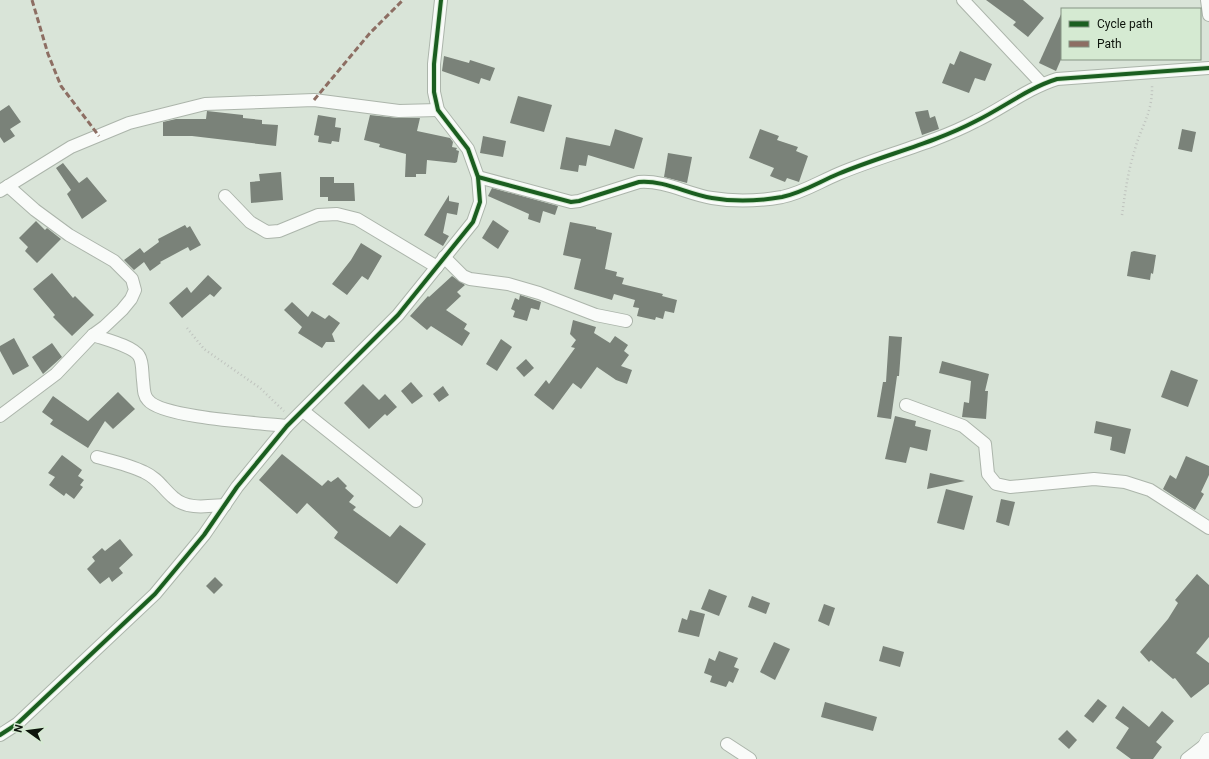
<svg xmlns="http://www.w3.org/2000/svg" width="1209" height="759" viewBox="0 0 1209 759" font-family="Roboto,sans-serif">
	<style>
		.building { fill: #7a8279 }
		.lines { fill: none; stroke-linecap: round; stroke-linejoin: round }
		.street-casing { stroke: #acb5ab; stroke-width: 14 }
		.secondary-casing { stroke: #acb5ab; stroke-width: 18 }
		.path { stroke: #bfc3be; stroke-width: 2.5; stroke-dasharray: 1 3; stroke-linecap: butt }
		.street { stroke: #f9fbf9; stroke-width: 12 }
		.secondary { stroke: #f9fbf9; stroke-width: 17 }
		.quiet { stroke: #8d6e63; stroke-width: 3; stroke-dasharray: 6 3; stroke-linecap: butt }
		.cycleway-casing { stroke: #d5ead2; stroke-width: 6 }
		.cycleway { stroke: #1b5e20; stroke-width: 4 }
	</style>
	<rect width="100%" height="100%" fill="#d9e4d8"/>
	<g class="building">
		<polygon points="986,0 1023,0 1044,18 1028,37 1013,25 1016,22"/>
		<polygon points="1062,12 1062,57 1056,71 1039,63"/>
		<polygon points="960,51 992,64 985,81 975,78 969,93 942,83 950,63 954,65"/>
		<polygon points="444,56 469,63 470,60 495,68 490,81 481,78 479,84 442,71"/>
		<polygon points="518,96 552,105 544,132 510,123"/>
		<polygon points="9,105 21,122 10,129 15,136 4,143 0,137 0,111"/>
		<polygon points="928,110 930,118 935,116 939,129 922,135 915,112"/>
		<polygon points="207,111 243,115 243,118 262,120 262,124 278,125 276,146 192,136 163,136 163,122 176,119 206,119"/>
		<polygon points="318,115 336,118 335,127 341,128 339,142 332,141 331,144 318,142 319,136 314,135"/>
		<polygon points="370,115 398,118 420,118 417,131 450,138 453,142 452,147 457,148 456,150 459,151 457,162 455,163 427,160 426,174 416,174 416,177 405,177 406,154 379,147 380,144 364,140"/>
		<polygon points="615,129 643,138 634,169 588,155 586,166 579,165 578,172 560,169 566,137 610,146"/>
		<polygon points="760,129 779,136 777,140 798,147 796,151 808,156 799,182 787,178 785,182 770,176 774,168 749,158"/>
		<polygon points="1182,129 1196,132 1192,152 1178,149"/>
		<polygon points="483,136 506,141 503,157 480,153"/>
		<polygon points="668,153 692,157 687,183 664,177"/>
		<polygon points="63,163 79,183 87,177 107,201 82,219 67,194 71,190 56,168"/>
		<polygon points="281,172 283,200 251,203 250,182 260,181 259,174"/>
		<polygon points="320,177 334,177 334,183 354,183 355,201 328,201 328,197 320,197"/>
		<polygon points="492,188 558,206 555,215 543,211 540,223 528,219 529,214 488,196"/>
		<polygon points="449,195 449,201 459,203 457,215 447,213 443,233 449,236 443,246 424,235"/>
		<polygon points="493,220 509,231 498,249 482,238"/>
		<polygon points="36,221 45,230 47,228 61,239 37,263 25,251 28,247 19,238"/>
		<polygon points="570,222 596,227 596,229 612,233 605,269 617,272 616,276 624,278 622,284 663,294 662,296 677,300 674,313 665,311 663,319 656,317 655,320 637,316 639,308 633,307 635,300 614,294 612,300 574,289 581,259 563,255"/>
		<polygon points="185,225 187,228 190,226 201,245 190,251 188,247 160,262 161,263 150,271 144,262 134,270 124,260 140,248 144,253 159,242 158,239"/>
		<polygon points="361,243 382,256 368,280 362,276 347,295 332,284 351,260"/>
		<polygon points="1134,251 1156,255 1153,274 1151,273 1150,280 1127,276 1131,252"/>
		<polygon points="52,273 73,298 75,296 94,315 72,336 53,317 55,315 33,289"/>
		<polygon points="208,275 222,288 214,297 210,294 182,318 169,303 187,287 191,293"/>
		<polygon points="452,276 465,285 457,292 461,296 446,310 467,324 464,329 470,333 462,346 431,326 427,330 410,316 428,296 429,297"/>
		<polygon points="520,295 541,302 539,310 531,308 527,321 513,317 515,311 511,309 515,298 519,300"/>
		<polygon points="292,302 308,317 312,311 325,319 329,315 340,323 332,334 335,342 326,342 322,348 298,333 302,327 284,310"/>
		<polygon points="573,320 596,327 594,333 610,343 615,336 628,345 624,351 629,355 621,366 632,370 627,384 616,380 597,367 581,389 573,383 553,410 534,395 546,380 549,384 575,348 571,347 576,340 570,334"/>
		<polygon points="889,336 902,337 899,376 897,376 891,419 877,417 883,382 886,382"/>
		<polygon points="14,338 29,366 13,375 0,351 0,346"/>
		<polygon points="501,339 512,347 497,371 486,364"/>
		<polygon points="52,343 62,357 43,374 32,357"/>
		<polygon points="526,359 534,368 524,377 516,368"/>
		<polygon points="942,361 989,374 985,391 988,391 986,419 962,417 964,402 969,403 971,381 939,373"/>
		<polygon points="1171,370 1198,380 1188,407 1161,397"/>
		<polygon points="411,382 423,396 412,404 401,391"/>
		<polygon points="363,384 379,400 385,394 397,407 387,416 385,414 369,429 344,403"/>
		<polygon points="443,386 449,395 439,402 433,394"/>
		<polygon points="118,392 135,409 113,429 105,421 88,448 50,424 53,420 42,412 53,396 88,421"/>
		<polygon points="895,416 916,421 915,426 931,430 927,451 910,447 906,463 885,459"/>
		<polygon points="1096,421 1131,429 1125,454 1110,450 1112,437 1094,433"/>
		<polygon points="282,454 322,486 328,480 331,482 338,477 347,486 345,488 354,496 349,502 356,507 353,510 390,537 400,525 426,544 397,584 334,538 338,532 307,503 297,514 259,480"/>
		<polygon points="62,455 82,470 78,476 84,480 80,485 83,487 74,499 66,493 64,496 49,485 55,477 48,473"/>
		<polygon points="1186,456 1209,466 1209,475 1201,492 1204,494 1195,510 1163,489 1170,475 1176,479"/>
		<polygon points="930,473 965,481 927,489"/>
		<polygon points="946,489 973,496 964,530 937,523"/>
		<polygon points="1001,499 1015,502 1009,526 996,522"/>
		<polygon points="120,539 133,555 119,568 123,573 112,582 109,577 100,584 87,569 95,561 92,557 102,548 105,551"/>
		<polygon points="1197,574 1209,585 1209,637 1196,653 1209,663 1209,684 1191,698 1175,678 1173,679 1151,660 1149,662 1140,652 1168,619 1178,603 1175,600"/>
		<polygon points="215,577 223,585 214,594 206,586"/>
		<polygon points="709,589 727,596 719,616 701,609"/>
		<polygon points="752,596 770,603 766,614 748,607"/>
		<polygon points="824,604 835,608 829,626 818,621"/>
		<polygon points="690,610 705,614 699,637 678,632 682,618 687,620"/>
		<polygon points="774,642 790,649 775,680 760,672"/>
		<polygon points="883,646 904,652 900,667 879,661"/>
		<polygon points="719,651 738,658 734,667 739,669 733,683 729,681 726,687 710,682 712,676 704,673 709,658 715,661"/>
		<polygon points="1098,699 1107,706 1093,723 1084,716"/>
		<polygon points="825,702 877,717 873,731 821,717"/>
		<polygon points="1123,706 1149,727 1162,711 1174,721 1156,742 1162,747 1153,759 1131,759 1116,748 1129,728 1115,718"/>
		<polygon points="1067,730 1077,740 1069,749 1058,739"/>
	</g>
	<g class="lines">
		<g class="street-casing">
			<g id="street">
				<polyline points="963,0 1042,84"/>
				<polyline points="1207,0 1209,15"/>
				<path d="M478,177L571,202L579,201L639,182C665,180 687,194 712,198C735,202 759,201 782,197C802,193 819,182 838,174C883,155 932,144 976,121C1003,108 1028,88 1057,79L1209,68"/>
				<polyline points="0,191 71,147 129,123 205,104 314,100 399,111 438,110"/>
				<polyline points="225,196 250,222 267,232 279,231 318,215 337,214 357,219 437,267"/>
				<polyline points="444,257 463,276 470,279 508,284 539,293 596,315 626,321"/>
				<path d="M93,335C104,339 133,346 139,356C143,362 142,373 143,380C144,387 143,395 148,400C162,418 261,423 287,426"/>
				<polyline points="906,405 963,426 985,444 988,474 996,484 1010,487 1094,479 1125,482 1150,490 1209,528"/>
				<polyline points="303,411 416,501"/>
				<polyline points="0,416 56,374 93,335 104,327 122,310 131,299 135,290 132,279 114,261 69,235 35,210 8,186"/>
				<path d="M97,457C112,461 130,465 144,472C159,479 162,488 174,498C187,510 208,506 225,505"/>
				<polyline points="0,735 17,724 155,594 204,535 237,487 287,426 398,315 473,222 480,202 478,177 468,149 438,110 434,92 434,64 441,0"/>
				<polyline points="727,744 750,759"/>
				<polyline points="1187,759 1205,745"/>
			</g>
		</g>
		<g class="secondary-casing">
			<polyline id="secondary" points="1200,759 1209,741"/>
		</g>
		<g class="path">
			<path d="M1122,215C1125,193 1128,171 1135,149C1142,124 1153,113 1152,84"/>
			<polyline points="187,328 204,349 260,388 284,411"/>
		</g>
		<use href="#street" class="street"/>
		<use href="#secondary" class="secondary"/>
		<g class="quiet">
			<polyline points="32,0 48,54 61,86 99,136"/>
			<polyline points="314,100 370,33 403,0"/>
		</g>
		<g class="cycleway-casing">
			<g id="cycleway">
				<path d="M478,177L571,202L579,201L639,182C665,180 687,194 712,198C735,202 759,201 782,197C802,193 819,182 838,174C883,155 932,144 976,121C1003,108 1028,88 1057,79L1209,68"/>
				<polyline points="0,735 17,724 155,594 204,535 237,487 287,426 398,315 473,222 480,202 478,177 468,149 438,110 434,92 434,64 441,0"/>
			</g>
		</g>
		<use href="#cycleway" class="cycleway"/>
	</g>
	<rect x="1061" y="8" width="140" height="52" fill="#d5ead2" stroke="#859483"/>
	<rect x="1069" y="21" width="20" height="6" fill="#1b5e20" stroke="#859483"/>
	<text x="1097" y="28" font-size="12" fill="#0d140c">Cycle path</text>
	<rect x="1069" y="41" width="20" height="6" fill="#8d6e63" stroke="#859483"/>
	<text x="1097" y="48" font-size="12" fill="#0d140c">Path</text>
	<g transform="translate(28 731) rotate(284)" stroke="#d5ead2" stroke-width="3" paint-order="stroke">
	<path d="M0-3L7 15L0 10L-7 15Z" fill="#0d140c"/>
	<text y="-6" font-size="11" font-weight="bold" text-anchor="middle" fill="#0d140c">N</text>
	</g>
</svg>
